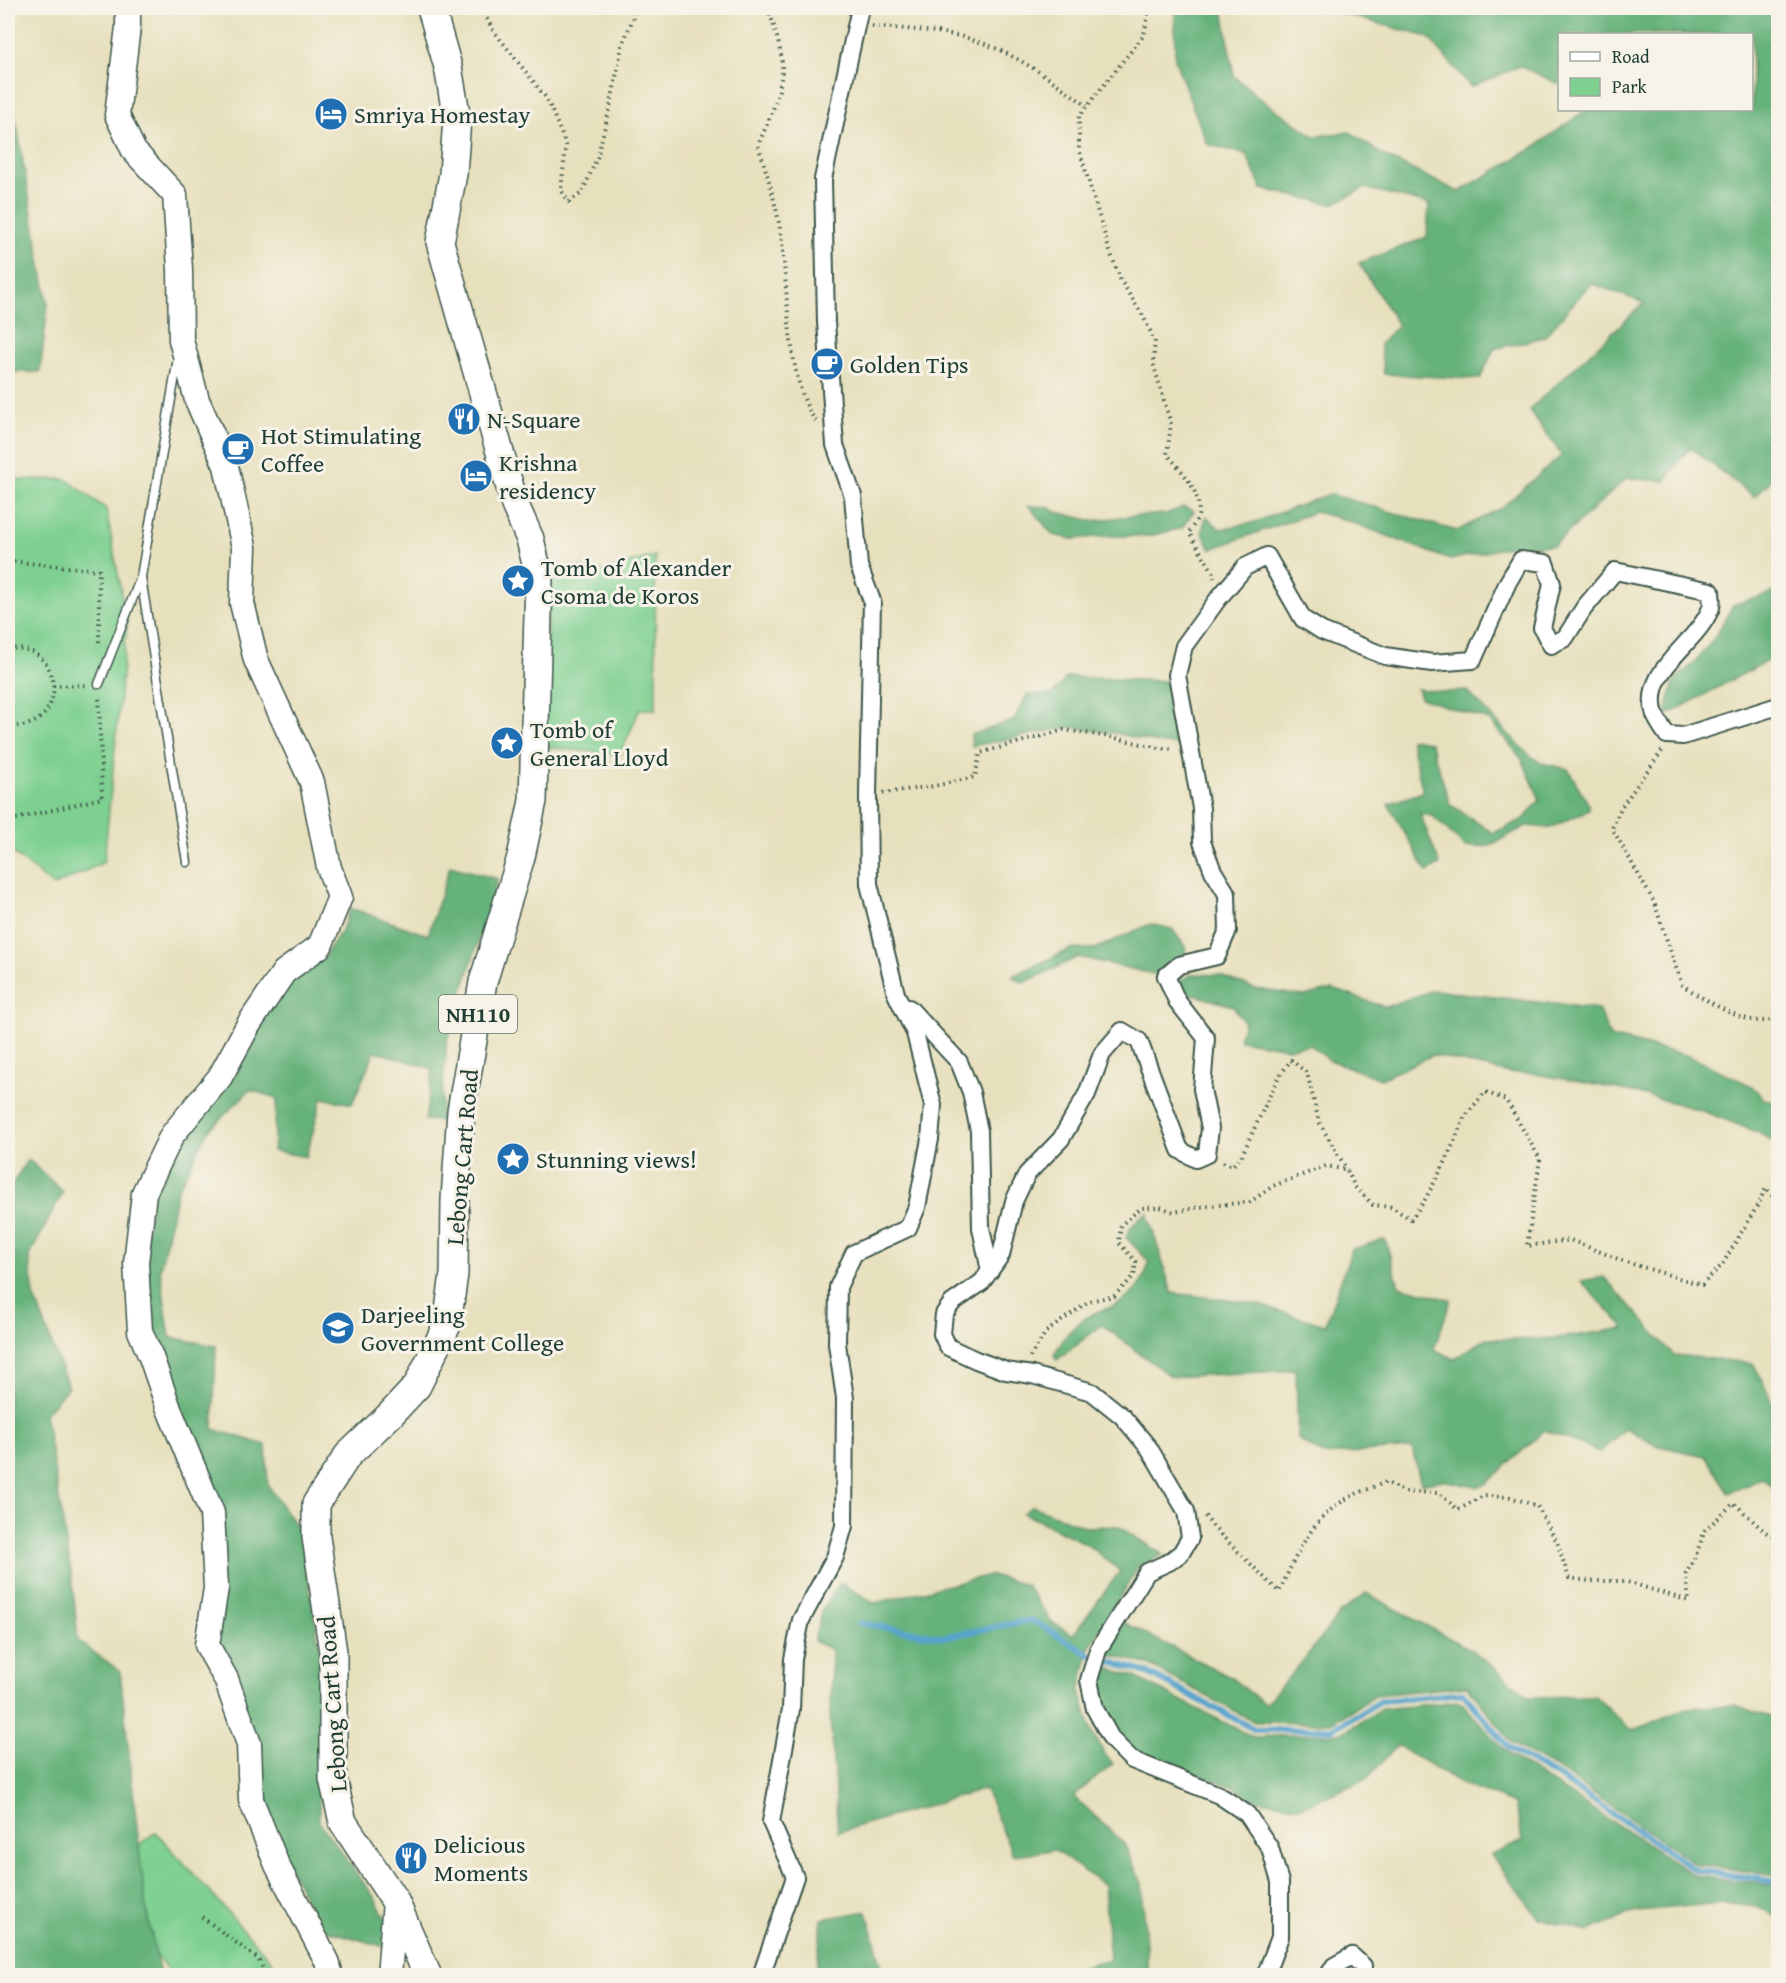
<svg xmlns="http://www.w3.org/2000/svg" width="1786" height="1983" viewBox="0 0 1786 1983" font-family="'Gentium Book Plus',serif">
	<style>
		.green { fill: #7ed091; stroke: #4e8662; stroke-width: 1.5 }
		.forest { fill: #66b27b; stroke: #427858; stroke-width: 1.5 }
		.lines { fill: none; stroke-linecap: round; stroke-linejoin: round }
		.stream { stroke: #54a3ce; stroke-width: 6 }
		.service-casing { stroke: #3d5549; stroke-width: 11 }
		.minor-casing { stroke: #3d5549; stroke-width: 20 }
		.secondary-casing { stroke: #3d5549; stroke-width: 27 }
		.trunk-casing { stroke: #3d5549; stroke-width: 30 }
		.path { stroke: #3d5549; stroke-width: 4; stroke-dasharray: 1.5 4.5; stroke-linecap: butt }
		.service { stroke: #fff; stroke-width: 8 }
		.minor { stroke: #fff; stroke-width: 16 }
		.secondary { stroke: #fff; stroke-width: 24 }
		.trunk { stroke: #fff; stroke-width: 27 }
		.labels { text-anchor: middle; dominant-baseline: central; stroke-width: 6; stroke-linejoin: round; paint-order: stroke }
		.shield { fill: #f7f3e8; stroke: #60746a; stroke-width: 1.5 }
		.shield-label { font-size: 22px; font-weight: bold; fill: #1f3d34 }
		.poi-label { font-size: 24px; fill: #1f3d34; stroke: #f7f3e8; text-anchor: start }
		.street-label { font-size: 24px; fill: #1f3d34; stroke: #f7f3e8 }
	</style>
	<rect width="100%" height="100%" fill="#f7f3e8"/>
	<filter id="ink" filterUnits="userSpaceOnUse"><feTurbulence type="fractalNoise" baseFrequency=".0167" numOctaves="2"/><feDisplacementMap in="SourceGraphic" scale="12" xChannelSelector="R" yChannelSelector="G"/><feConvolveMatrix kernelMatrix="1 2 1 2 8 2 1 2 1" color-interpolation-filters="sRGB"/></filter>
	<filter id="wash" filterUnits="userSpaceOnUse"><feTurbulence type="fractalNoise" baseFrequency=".008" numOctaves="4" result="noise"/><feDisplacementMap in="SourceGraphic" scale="24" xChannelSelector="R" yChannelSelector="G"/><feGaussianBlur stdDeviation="1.35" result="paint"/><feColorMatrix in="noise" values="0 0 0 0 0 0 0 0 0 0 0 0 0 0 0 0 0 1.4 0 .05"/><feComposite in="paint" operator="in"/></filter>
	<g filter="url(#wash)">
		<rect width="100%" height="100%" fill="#e7e0bd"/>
		<g class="green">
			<polygon points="66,479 106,509 127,623 104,862 54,886 8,849 8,480"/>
			<polygon points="655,556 656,709 640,709 620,755 546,747 546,655 550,564 605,570"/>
			<polygon points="156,1832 284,1975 171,1975 99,1874"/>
		</g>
		<g class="forest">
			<polygon points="1175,8 1223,8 1234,76 1262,100 1314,136 1350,132 1384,156 1459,192 1530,150 1586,110 1752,110 1752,34 1560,34 1559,84 1520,66 1471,87 1428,37 1321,8 1778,8 1778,473 1754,497 1690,447 1665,481 1627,478 1554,545 1507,547 1450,560 1346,520 1315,512 1211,549 1202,532 1206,516 1220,529 1252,523 1330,494 1457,531 1501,508 1562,455 1529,410 1644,303 1591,283 1544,337 1494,349 1480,379 1384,374 1380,344 1398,325 1359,263 1427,237 1429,204 1365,188 1333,204 1262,189 1246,154 1207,144 1175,60"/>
			<polygon points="8,76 48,305 40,372 8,372"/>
			<polygon points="1029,506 1048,507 1056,512 1094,521 1120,517 1166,514 1184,507 1194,511 1182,528 1149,536 1108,536 1073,539 1053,535"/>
			<polygon points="1778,591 1778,655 1665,716 1674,681 1694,663 1715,637 1733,605"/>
			<polygon points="1067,677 1166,681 1173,713 1183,745 1163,744 1115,733 1069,727 972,746 971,735 1014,720 1027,695 1053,694"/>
			<polygon points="1417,689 1443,692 1467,691 1527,753 1541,763 1568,769 1589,805 1589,810 1550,828 1526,826 1489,846 1465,847 1433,816 1420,814 1440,865 1427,872 1388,804 1423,792 1410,739 1430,742 1450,804 1493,833 1524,819 1540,800 1522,759 1489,720 1420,698"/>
			<polygon points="450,866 498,879 447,1040 440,1121 425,1120 433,1069 375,1051 352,1104 322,1098 306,1157 273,1151 277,1098 250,1090 208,1131 177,1191 160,1270 170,1337 216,1346 213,1429 266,1445 268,1485 301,1534 319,1644 319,1822 374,1897 403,1952 319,1928 256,1795 215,1643 222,1579 146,1332 143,1256 153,1192 178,1137 292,976 324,957 342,930 350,908 428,935"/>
			<polygon points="1150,924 1172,929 1186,948 1182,961 1154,974 1078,957 1024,983 1012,976 1071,949 1095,949"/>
			<polygon points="1193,974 1218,975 1256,989 1304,996 1333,989 1385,1007 1434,990 1598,1009 1610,1037 1689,1056 1752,1086 1764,1099 1778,1103 1778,1144 1757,1132 1700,1110 1634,1092 1531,1073 1509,1073 1433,1055 1381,1079 1329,1060 1311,1045 1287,1048 1239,1040 1244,1022 1233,1006 1184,992 1179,981"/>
			<polygon points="28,1159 63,1192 29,1257 34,1295 68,1387 45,1414 72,1578 78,1641 120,1671 145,1902 160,1975 8,1975 8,1191"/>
			<path d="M1147,1212L1172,1293L1253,1303L1325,1325L1352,1249L1385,1239L1399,1286L1451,1300L1434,1349L1454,1359L1486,1338C1532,1343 1579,1336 1625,1328L1581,1281L1604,1277L1674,1355L1753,1363L1765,1386L1778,1418V1490L1762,1478L1729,1493L1705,1456L1655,1445L1626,1428L1600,1452L1545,1430L1486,1484L1476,1487L1443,1480L1421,1484L1412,1448L1323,1455L1298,1439L1296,1370L1171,1377L1102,1325L1057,1360L1054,1355C1063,1337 1075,1323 1093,1314C1098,1311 1105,1310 1111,1307C1132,1298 1144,1285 1149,1262L1126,1237L1131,1227Z"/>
			<polygon points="1032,1506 1085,1527 1118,1526 1163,1555 1138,1567 1089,1648 1080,1692 1092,1732 1106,1756 1113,1764 1074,1796 1124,1844 1142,1884 1148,1975 1049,1975 1110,1959 1104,1885 1054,1850 1013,1855 985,1789 838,1832 830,1713 832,1650 814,1641 822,1610 840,1583 875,1603 990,1575 1026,1585 1051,1622 1073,1635 1120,1571 1085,1543 1023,1513"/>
			<polygon points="1366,1593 1473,1651 1530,1697 1595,1696 1631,1731 1687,1708 1735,1705 1773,1718 1778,1714 1778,1742 1775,1743 1778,1750 1778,1876 1696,1864 1559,1770 1513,1744 1467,1686 1375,1695 1331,1723 1255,1722 1147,1664 1106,1654 1123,1622 1230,1677 1265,1704 1303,1661 1340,1613"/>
			<polygon points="1103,1667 1131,1675 1253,1737 1342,1733 1382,1709 1460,1701 1509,1755 1696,1876 1778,1886 1778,1916 1756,1907 1722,1903 1638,1911 1588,1931 1539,1918 1491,1855 1523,1841 1515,1804 1462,1784 1397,1745 1367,1779 1301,1807 1249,1798 1236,1788 1137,1752 1122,1740 1109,1721 1098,1694 1099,1677"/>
			<polygon points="867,1911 884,1975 816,1975 822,1919"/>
		</g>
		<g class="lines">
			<polyline class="stream" points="859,1623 943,1637 1032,1620 1094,1657 1148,1673 1256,1730 1333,1729 1381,1701 1463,1693 1511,1750 1560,1778 1696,1870 1778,1882"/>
		</g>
	</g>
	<g filter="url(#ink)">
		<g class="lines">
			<g class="service-casing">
				<g id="service">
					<polyline points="141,578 187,862"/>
					<polyline points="99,684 141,577 178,358"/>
				</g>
			</g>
			<g class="minor-casing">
				<g id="minor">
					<polyline points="909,1008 959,1062 971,1092 979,1131 981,1228 990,1271"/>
					<polyline points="761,1976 795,1877 771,1822 791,1709 793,1659 801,1620 835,1557 844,1526 845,1398 837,1344 838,1287 854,1253 908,1228 917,1207 930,1139 933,1105 915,1033 896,994 869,884 868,795 872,601 859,566 853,496 835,445 826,322 823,179 860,8"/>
					<path d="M1265,1976L1280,1937V1882L1270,1848L1247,1814L1219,1795L1132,1760L1112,1740L1095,1709L1089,1680L1098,1650L1147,1572L1169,1562L1181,1553L1190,1538L1186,1511L1149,1448L1122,1416L1092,1392L1032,1375L1006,1371L976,1360L948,1347L942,1334L944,1314L952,1303L982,1282L1001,1255L1014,1201L1027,1174L1061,1139L1087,1094L1102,1054L1122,1031L1139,1041L1180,1150L1196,1159L1207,1154L1210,1128L1202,1089L1206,1038L1177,1001L1166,976L1179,965L1217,956L1228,930L1227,894L1213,871L1202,842L1201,808L1177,675L1184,646L1218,599L1245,567L1267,556L1303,619L1322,631L1385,656L1432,663L1473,660L1508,582L1521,560L1545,563L1552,584L1542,628L1551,645L1565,638L1584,608L1615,571L1711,591C1711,597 1713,605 1710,610C1695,646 1641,670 1655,715C1658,722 1663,729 1667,735L1683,736L1778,706"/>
					<polyline points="1328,1976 1334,1966 1352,1956 1363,1966 1363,1976"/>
				</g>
			</g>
			<g class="secondary-casing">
				<g id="secondary">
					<polyline points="128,8 128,27 117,115 134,151 175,195 180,269 181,340 197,400 226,466 244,547 242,603 256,660 312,782 329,868 340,897 320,946 284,972 249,1024 220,1077 172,1135 144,1193 136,1263 140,1331 151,1357 169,1409 212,1513 216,1588 207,1645 226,1679 249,1744 251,1800 277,1865 327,1961 331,1976"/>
					<polyline points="389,1976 395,1901"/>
				</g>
			</g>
			<g class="trunk-casing">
				<polyline id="trunk" points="428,1976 395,1901 343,1822 333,1779 333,1652 316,1537 316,1504 348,1455 391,1414 417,1386 447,1325 454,1274 455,1199 461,1111 483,982 521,857 533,801 539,577 530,539 515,505 440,242 453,174 457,119 448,67 431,8"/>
			</g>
			<g class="path">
				<polyline points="481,8 493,30 547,99 566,145 561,190 569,202 582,193 597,158 611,103 622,46 637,8"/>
				<path d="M768,8C773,22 784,57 782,72C780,97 768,122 758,145C768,177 778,209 782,243C788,291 787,384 816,421"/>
				<path d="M1149,8L1144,35L1079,116V149L1109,249L1121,281L1142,314L1155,341L1153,363L1171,424L1167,454C1181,470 1203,493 1198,516C1196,521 1192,528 1189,533L1212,570L1214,578"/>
				<path d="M872,26C901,29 931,30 959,36C1005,46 1050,78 1087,106"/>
				<polyline points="8,561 99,570 99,646"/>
				<path d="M8,649C67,641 70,733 8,726"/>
				<polyline points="53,686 89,685"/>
				<path d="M1662,751L1622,806L1612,828L1654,902L1682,985C1703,998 1754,1034 1778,1016"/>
				<polyline points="883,793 934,786 975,777 980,753 1064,730 1111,737 1159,748 1174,749"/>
				<polyline points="8,814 11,820 102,798 99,695"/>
				<polyline points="1223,1162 1232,1166 1241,1157 1278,1078 1291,1060 1307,1073 1319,1122 1347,1170"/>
				<polyline points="1030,1357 1046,1332 1089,1301 1114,1296 1134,1276 1136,1262 1119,1243 1121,1225 1141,1208 1160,1207 1174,1212 1199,1207 1250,1202 1273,1186 1326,1166 1347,1170 1355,1187 1373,1205 1391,1207 1411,1219 1423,1203 1446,1161 1464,1118 1485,1092 1506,1100 1540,1159 1527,1246 1570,1240 1626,1262 1702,1285 1722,1265 1756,1208 1766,1188 1778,1203"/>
				<path d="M1205,1516L1214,1528L1279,1592C1295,1558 1309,1522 1343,1501C1355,1493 1372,1488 1386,1482L1405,1492L1439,1493L1458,1510L1483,1496L1510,1497L1537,1506L1557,1542L1569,1578L1589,1581H1624L1689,1601L1686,1574L1696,1555L1705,1530L1734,1503L1765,1532L1778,1538"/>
				<polyline points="202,1917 258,1959 267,1976"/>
			</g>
			<use href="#service" class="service"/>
			<use href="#minor" class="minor"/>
			<use href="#secondary" class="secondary"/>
			<use href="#trunk" class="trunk"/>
		</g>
	</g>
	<defs>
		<g id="hotel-disc" transform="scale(1.725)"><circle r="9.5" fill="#1f6fb2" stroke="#f7f3e8"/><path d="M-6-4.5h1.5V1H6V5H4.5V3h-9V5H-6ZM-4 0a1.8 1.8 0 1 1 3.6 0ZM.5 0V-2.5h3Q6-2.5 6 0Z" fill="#fff"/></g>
		<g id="cafe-disc" transform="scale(1.725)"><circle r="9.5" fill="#1f6fb2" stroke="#f7f3e8"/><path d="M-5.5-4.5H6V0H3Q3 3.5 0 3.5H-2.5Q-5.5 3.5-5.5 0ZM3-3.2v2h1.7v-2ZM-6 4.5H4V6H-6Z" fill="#fff"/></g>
		<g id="restaurant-disc" transform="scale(1.725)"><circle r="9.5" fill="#1f6fb2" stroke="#f7f3e8"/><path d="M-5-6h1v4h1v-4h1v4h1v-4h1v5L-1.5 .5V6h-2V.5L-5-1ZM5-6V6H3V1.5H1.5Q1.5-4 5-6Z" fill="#fff"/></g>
		<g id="sight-disc" transform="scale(1.725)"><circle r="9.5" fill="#1f6fb2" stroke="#f7f3e8"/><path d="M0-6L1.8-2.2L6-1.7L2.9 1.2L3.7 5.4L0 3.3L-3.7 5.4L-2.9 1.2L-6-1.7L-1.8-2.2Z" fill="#fff"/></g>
		<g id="university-disc" transform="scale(1.725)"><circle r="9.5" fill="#1f6fb2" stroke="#f7f3e8"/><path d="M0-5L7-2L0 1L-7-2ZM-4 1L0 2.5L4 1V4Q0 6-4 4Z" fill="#fff"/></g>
	</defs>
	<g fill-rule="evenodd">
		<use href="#hotel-disc" x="331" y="114"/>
		<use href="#cafe-disc" x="827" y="364"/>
		<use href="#restaurant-disc" x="464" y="419"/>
		<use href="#cafe-disc" x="238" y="449"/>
		<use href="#hotel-disc" x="476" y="476"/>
		<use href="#sight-disc" x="518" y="581"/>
		<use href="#sight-disc" x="507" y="743"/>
		<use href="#sight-disc" x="513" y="1159"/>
		<use href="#university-disc" x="338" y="1328"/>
		<use href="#restaurant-disc" x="411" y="1858"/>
	</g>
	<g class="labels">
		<rect class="shield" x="439" y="995" width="78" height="38" rx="4.5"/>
		<g class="shield-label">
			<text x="478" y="1014">NH110</text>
		</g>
		<g class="poi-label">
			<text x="354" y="114">Smriya Homestay</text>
			<text x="850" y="364">Golden Tips</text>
			<text x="487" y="419">N-Square</text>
			<text x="261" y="435">Hot Stimulating<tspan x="261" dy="28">Coffee</tspan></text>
			<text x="499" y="462">Krishna<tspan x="499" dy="28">residency</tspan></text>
			<text x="541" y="567">Tomb of Alexander<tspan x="541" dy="28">Csoma de Koros</tspan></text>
			<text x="530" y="729">Tomb of<tspan x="530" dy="28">General Lloyd</tspan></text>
			<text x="536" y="1159">Stunning views!</text>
			<text x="361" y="1314">Darjeeling<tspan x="361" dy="28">Government College</tspan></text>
			<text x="434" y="1844">Delicious<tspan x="434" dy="28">Moments</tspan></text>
		</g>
		<g class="street-label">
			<text transform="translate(462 1157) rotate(-85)">Lebong Cart Road</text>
			<text transform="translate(332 1704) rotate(-94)">Lebong Cart Road</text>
		</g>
	</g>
	<rect width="1786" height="1983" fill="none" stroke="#f7f3e8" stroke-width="30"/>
	<rect x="1558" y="33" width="195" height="78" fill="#f7f3e8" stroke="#a1aaa0" stroke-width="1.5"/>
	<rect x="1570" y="52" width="30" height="9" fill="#ffffff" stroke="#a1aaa0" stroke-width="1.5"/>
	<text x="1612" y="63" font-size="18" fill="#1f3d34">Road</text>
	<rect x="1570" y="78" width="30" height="18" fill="#7ed091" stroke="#a1aaa0" stroke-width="1.5"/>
	<text x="1612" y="93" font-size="18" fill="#1f3d34">Park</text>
</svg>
